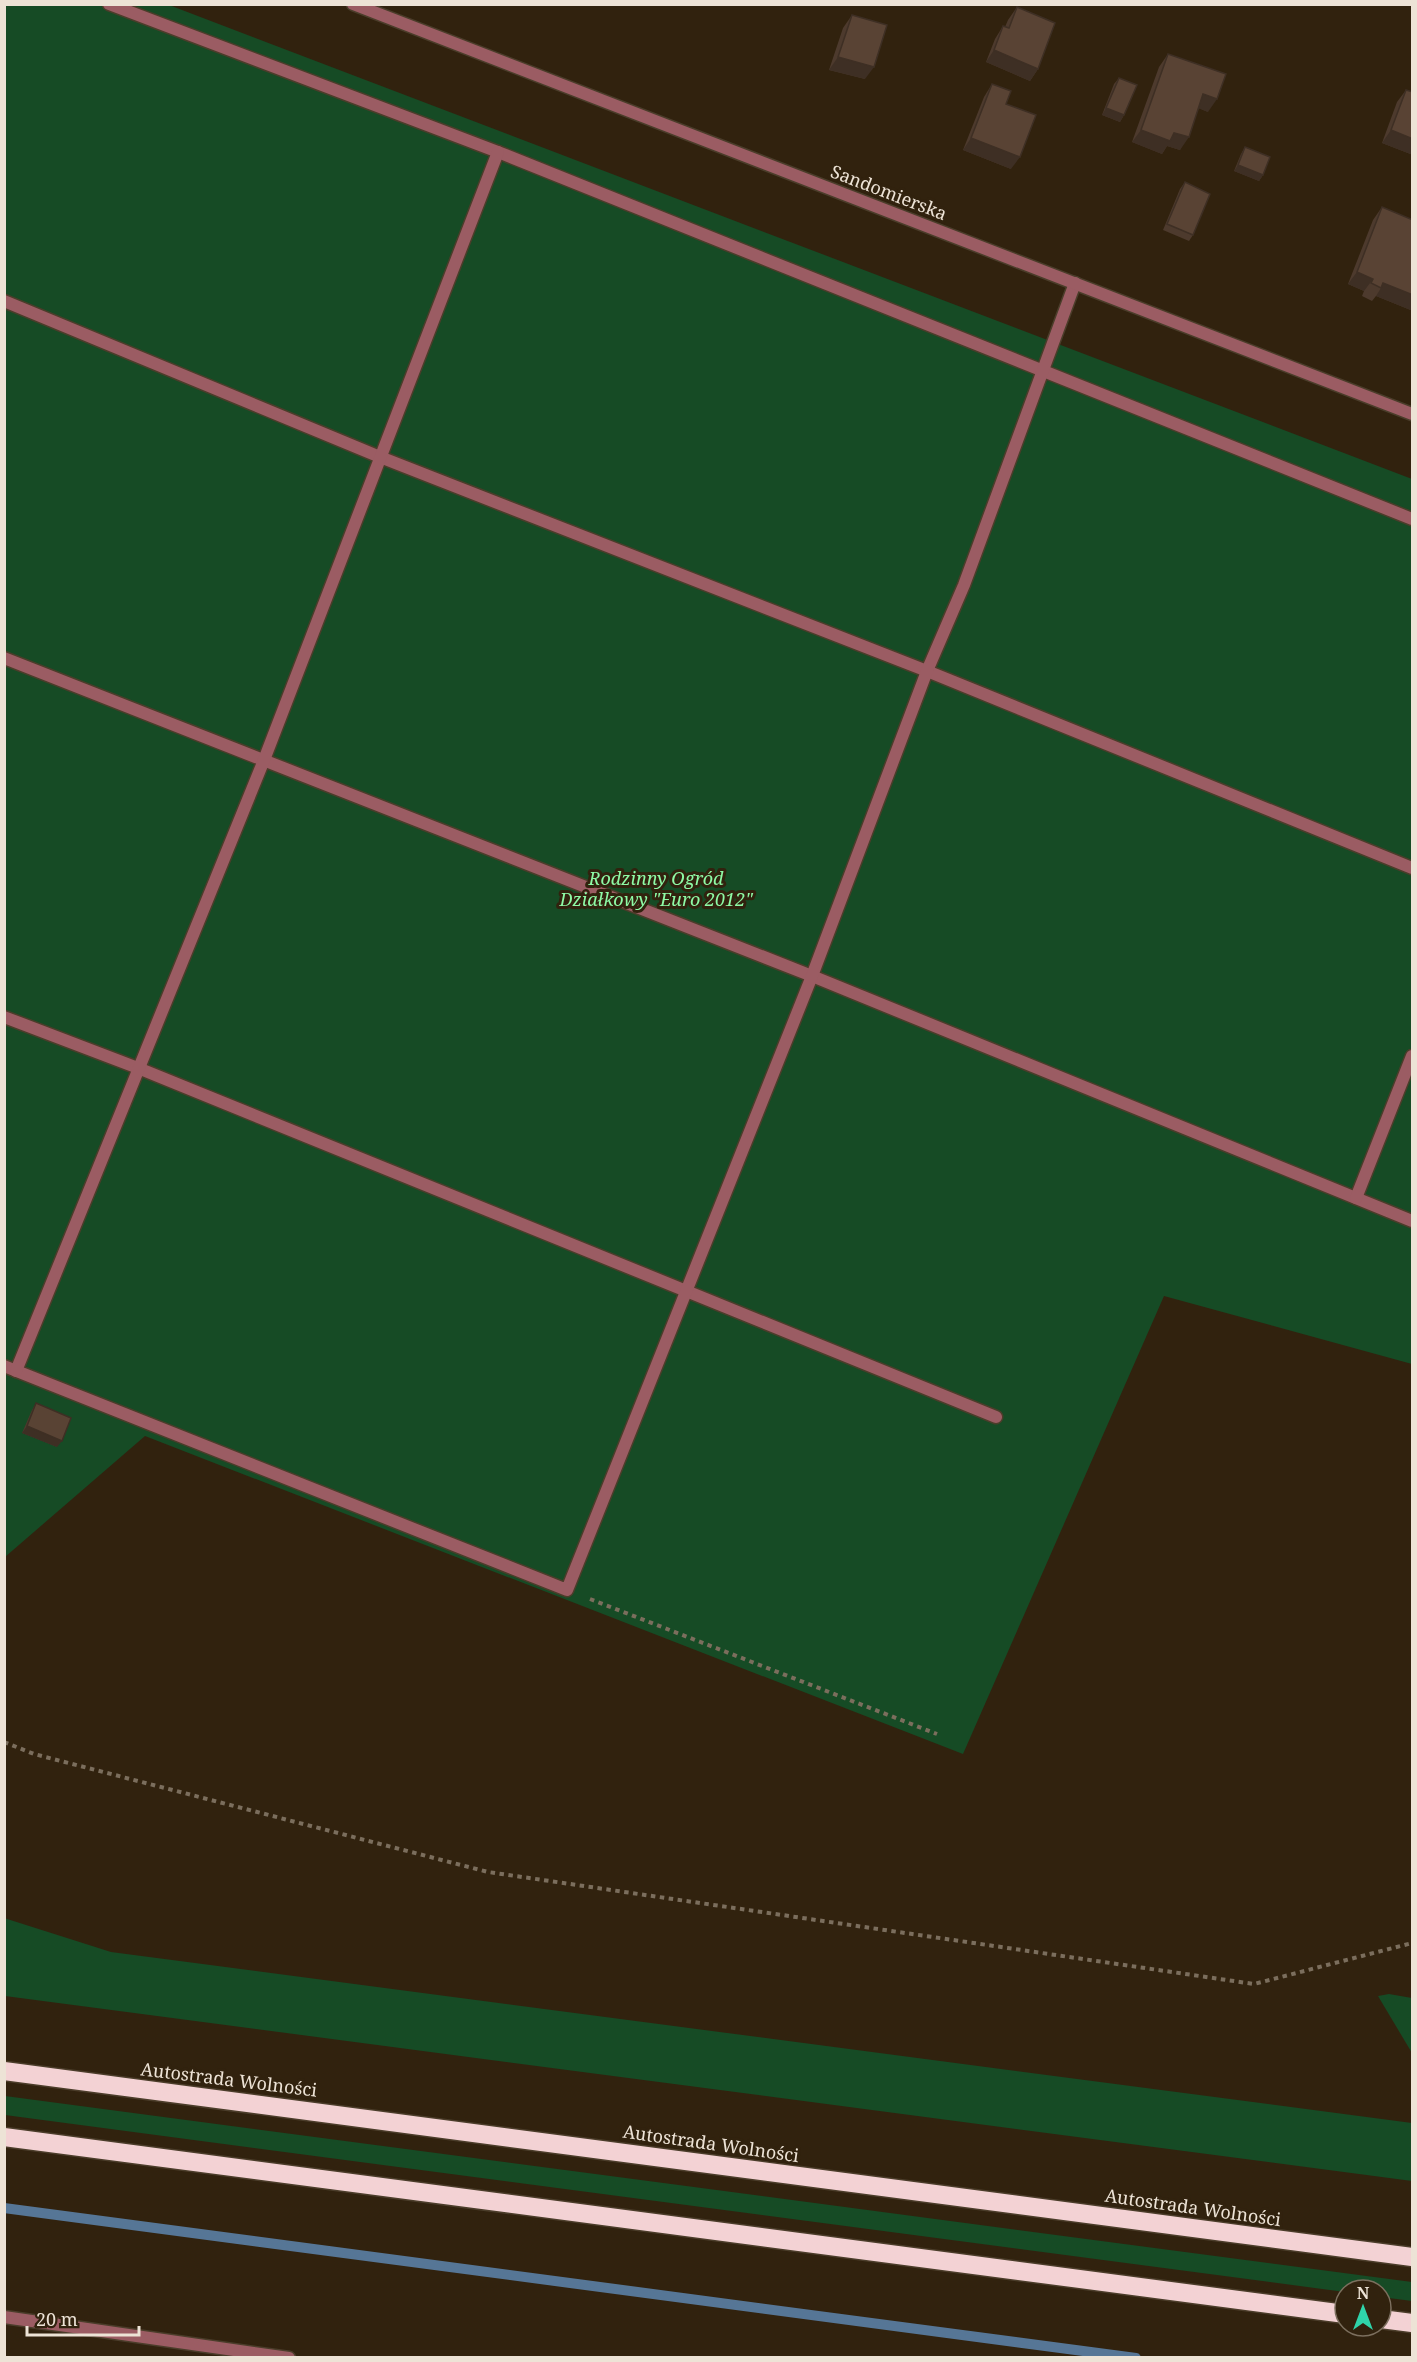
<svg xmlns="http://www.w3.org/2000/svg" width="1417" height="2362" viewBox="0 0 1417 2362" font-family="'Noto Serif',serif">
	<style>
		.green { fill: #164b25 }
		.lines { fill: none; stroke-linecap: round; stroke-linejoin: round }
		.stream { stroke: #567696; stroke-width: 10 }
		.service-casing { stroke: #4b3d2a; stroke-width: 15 }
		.tertiary-casing { stroke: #4b3d2a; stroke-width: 15 }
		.motorway-casing { stroke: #4b3d2a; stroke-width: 21 }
		.path { stroke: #7b6e5d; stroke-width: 4; stroke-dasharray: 4.5 4.5; stroke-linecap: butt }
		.service { stroke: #9b5c63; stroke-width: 12 }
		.tertiary { stroke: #9b5c63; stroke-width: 12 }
		.motorway { stroke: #f3d2d4; stroke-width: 18 }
		.wall { fill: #4d3a2d }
		.shaded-wall { fill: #3e2f24 }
		.building { fill: #594334; stroke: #3e2f24; stroke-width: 1.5 }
		.labels { text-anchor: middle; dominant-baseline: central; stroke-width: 6; stroke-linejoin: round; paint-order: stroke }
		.street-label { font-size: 18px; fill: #ede3d6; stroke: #31220e }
		.park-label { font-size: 18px; font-style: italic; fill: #8efba6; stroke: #31220e }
	</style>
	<rect width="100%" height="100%" fill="#31220e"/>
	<g class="green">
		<polygon points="5,5 169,5 1412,479 1412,1364 1164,1296 963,1754 145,1436 5,1557"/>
		<polygon points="4,1918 111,1952 1412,2123 1412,2181 5,1996"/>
		<polygon points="1389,1994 1412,1998 1412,2053 1378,1996"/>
		<polygon points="5,2096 1412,2282 1412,2301 1381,2297 1381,2290 1345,2290 1345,2292 5,2115"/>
	</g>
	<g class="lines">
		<polyline class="stream" points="4,2208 1136,2358"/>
		<g class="service-casing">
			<g id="service">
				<polyline points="109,4 498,152 1412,519"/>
				<polyline points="4,301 380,457 927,671 1412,868"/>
				<polyline points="4,658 812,976 1412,1221"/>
				<polyline points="4,1017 138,1068 996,1417"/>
				<polyline points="1356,1198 1412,1056"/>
				<polyline points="4,1366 567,1590 812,976 927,671 964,585 1075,283"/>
				<polyline points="16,1371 264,760 498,152"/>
				<polyline points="4,2317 289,2358"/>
			</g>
		</g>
		<g class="tertiary-casing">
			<polyline id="tertiary" points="353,4 1412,414"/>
		</g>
		<g class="motorway-casing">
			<g id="motorway">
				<polyline points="4,2071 1412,2257"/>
				<polyline points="4,2137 1345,2314"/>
				<polyline points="1381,2319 1412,2323"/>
			</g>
		</g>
		<g class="path">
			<polyline points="590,1599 937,1734"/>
			<polyline points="4,1742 34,1754 488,1872 1254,1984 1412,1943"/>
		</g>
		<use href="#service" class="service"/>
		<use href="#tertiary" class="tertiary"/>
		<use href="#motorway" class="motorway"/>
	</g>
	<g class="wall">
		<polygon points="1017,7 1038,69 1030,81 986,62 995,39 1003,26 1005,27 1008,20"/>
		<polygon points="852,15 865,79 829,70 843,28"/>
		<polygon points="1168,54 1208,112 1199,108 1180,150 1167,146 1162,154 1132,142 1159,67"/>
		<polygon points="1119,78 1124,115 1120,122 1102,115 1114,84"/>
		<polygon points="992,84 1011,169 963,150 984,97"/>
		<polygon points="1406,90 1413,92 1413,155 1382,143 1397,102"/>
		<polygon points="1245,147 1263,175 1259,181 1234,171 1241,154"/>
		<polygon points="1185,182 1193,235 1189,241 1163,230 1180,189"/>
		<polygon points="1382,207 1413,220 1413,311 1376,296 1372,301 1362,296 1364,291 1348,284 1373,220"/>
		<polygon points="36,1403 57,1447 22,1433 32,1410"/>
	</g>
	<g class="shaded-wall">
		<polygon points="994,50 1038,69 1030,81 986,62"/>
		<polygon points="838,57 874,67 865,79 829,70"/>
		<polygon points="1203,94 1217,99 1208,112 1195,107"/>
		<polygon points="1106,108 1124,115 1120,122 1102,115"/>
		<polygon points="1141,130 1174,133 1189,137 1180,150 1167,146 1162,154 1132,142"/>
		<polygon points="1391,130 1413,139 1413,155 1382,143"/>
		<polygon points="971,138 1020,157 1011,169 963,150"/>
		<polygon points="1238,165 1263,175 1259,181 1234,171"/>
		<polygon points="1357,272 1373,279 1364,291 1348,284"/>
		<polygon points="1383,283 1413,295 1413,311 1376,296 1381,288"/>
		<polygon points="27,1426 62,1441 57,1447 22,1433"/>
	</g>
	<g class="building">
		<polygon points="1017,7 1055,23 1038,69 994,50 1003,26 1009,28"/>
		<polygon points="852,15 887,25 874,67 838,57"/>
		<polygon points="1168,54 1226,74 1217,99 1203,94 1189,137 1174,133 1170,141 1141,130"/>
		<polygon points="1119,78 1137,85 1124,115 1106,108"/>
		<polygon points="992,84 1011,91 1006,104 1036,115 1020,157 971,138"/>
		<polygon points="1406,90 1413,92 1413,139 1391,130"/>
		<polygon points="1245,147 1270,157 1263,175 1238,165"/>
		<polygon points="1185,182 1210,194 1193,235 1167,224"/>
		<polygon points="1382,207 1413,220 1413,295 1383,283 1381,288 1371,283 1373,279 1357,272"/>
		<polygon points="36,1403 71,1418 62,1441 27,1426"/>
	</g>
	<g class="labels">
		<g class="street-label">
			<text transform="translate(889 192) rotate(21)">Sandomierska</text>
			<text transform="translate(229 2079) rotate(7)">Autostrada Wolności</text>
			<text transform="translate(711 2143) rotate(8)">Autostrada Wolności</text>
			<text transform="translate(1193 2207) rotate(8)">Autostrada Wolności</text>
		</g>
		<g class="park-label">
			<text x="656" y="878">Rodzinny Ogród<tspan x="656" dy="21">Działkowy "Euro 2012"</tspan></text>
		</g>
	</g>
	<rect width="1417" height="2362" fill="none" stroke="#ede3d6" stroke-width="12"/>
	<g transform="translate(1363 2308)"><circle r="28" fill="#31220e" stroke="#7c6f5e" stroke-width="1.5"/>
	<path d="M0-4.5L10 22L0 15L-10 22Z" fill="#2fd4aa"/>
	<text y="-9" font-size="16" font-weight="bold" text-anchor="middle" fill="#ede3d6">N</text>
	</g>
	<path d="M27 2326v9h112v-9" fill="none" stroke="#ede3d6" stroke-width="3"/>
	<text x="36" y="2326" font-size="18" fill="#ede3d6" stroke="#31220e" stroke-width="4.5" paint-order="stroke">20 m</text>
</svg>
